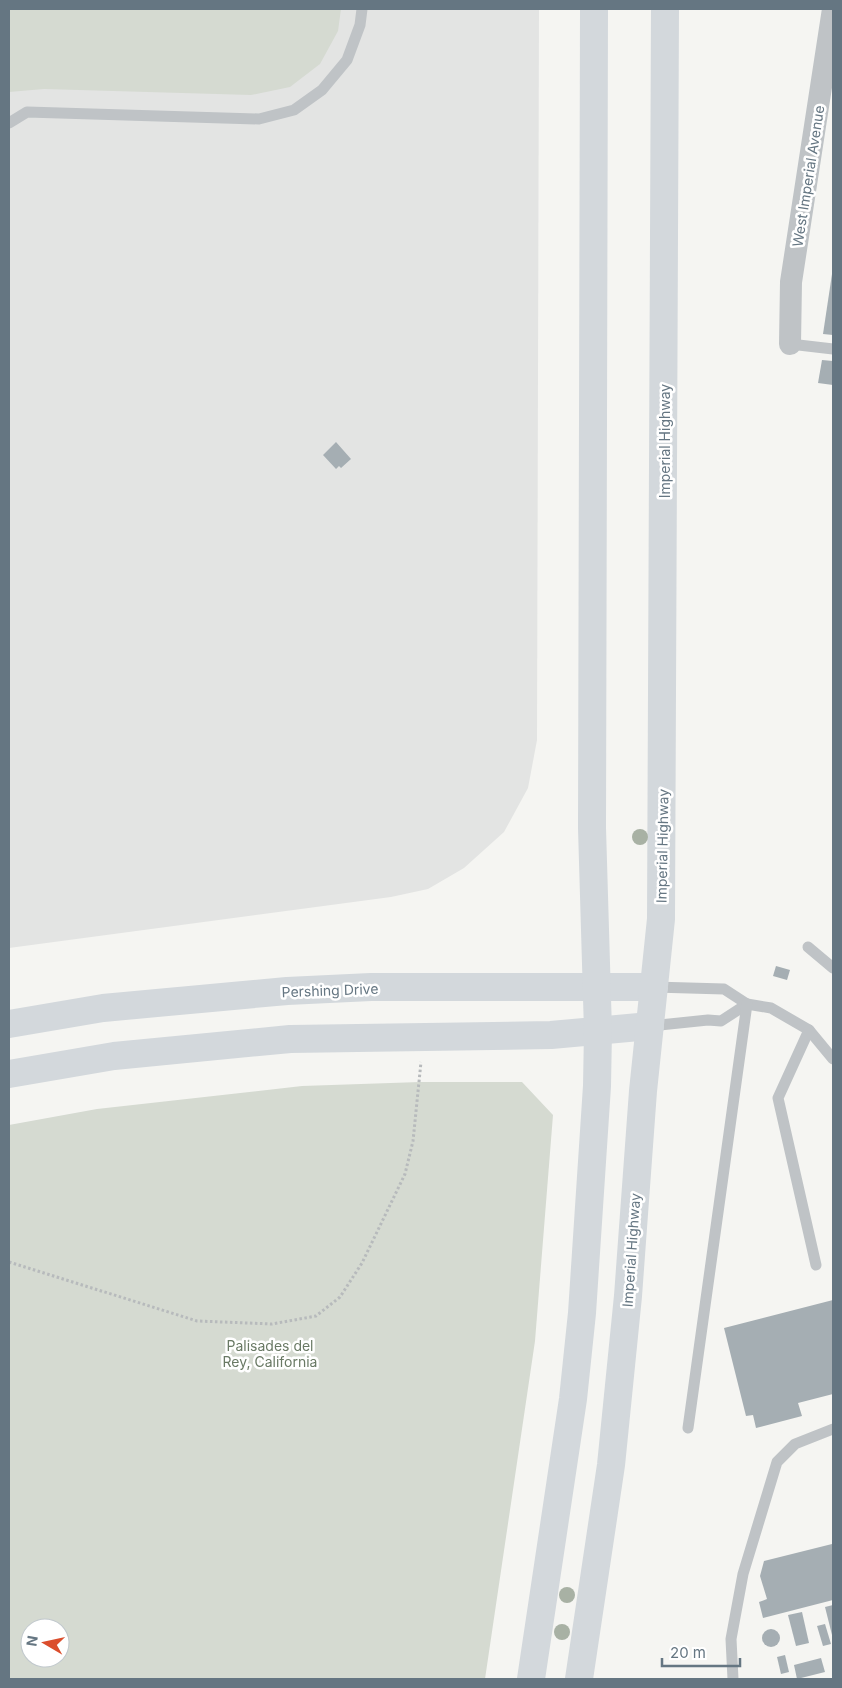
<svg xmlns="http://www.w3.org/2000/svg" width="842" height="1688" viewBox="0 0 842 1688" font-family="Inter,sans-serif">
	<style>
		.built { fill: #e3e4e3 }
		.green { fill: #d5dad1; fill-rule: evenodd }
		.building { fill: #a5aeb3 }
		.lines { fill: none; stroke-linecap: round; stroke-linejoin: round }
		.path { stroke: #b7babc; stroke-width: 3; stroke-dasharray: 2.5 2.5; stroke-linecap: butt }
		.service { stroke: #bfc3c6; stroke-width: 11 }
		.minor { stroke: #bfc3c6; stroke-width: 22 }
		.secondary { stroke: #d3d8dc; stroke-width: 28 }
		.primary { stroke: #d3d8dc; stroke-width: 28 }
		.tree { fill: #a8b1a4 }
		.labels { text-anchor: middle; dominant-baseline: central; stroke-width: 5; stroke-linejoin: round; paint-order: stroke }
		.street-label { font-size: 14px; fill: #657682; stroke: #fff }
		.park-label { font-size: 14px; fill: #697964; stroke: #fff }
	</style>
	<rect width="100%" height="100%" fill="#f5f5f2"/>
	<polygon class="built" points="9,9 539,9 537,740 528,788 504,832 464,868 428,889 391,897 9,948"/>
	<g class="green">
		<polygon points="9,9 341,9 338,31 320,64 290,87 251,95 44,89 9,92"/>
		<path d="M420,1082H522L553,1115L535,1341L485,1679H9V1125L97,1109L302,1086ZM30,1628H60V1658H30Z"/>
	</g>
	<g class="building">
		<polygon points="832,274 833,275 833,335 823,334"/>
		<polygon points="822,360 833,361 833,385 818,383"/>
		<polygon points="336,442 351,459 341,468 339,466 336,469 323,455"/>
		<polygon points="776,966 790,970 787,980 773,976"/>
		<polygon points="833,1300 833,1394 798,1403 802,1416 756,1428 753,1415 746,1416 724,1328"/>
		<polygon points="832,1544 833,1600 763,1618 759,1602 767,1599 760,1576 764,1561"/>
		<polygon points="833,1605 833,1639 825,1607"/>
		<polygon points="802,1612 809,1643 796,1646 788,1615"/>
		<polygon points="825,1624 831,1644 823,1646 817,1626"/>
		<circle cx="771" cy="1638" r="9"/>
		<polygon points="785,1655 789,1672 781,1674 777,1657"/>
		<polygon points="821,1658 825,1672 797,1679 794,1665"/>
	</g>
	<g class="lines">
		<polyline class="path" points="9,1262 197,1321 272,1324 316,1316 340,1297 362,1263 405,1174 413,1141 421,1062"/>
		<g class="service">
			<polyline points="9,123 27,112 259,119 294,110 322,90 347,60 360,25 362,9"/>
			<polyline points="790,344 833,349"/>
			<polyline points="808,947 833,968"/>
			<polyline points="654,987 724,989 747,1004 771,1008 809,1030 778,1098 816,1265"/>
			<polyline points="650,1026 708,1020 721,1021 747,1004"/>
			<polyline points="809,1030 833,1059"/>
			<polyline points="688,1428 747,1004"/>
			<polyline points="733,1679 731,1639 743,1574 777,1462 795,1444 833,1429"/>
		</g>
		<polyline class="minor" points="790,344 791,282 833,9"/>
		<g class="secondary">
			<polyline points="9,1024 103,1008 287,991 371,987 654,987"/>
			<polyline points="9,1074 114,1056 290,1039 551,1035 650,1026"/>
		</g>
		<g class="primary">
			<polyline points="531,1679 573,1399 582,1313 597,1086 598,1031 592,828 594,9"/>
			<polyline points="579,1679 611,1465 628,1296 643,1091 661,919 665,9"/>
		</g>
	</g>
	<g class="tree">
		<circle cx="640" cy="837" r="8"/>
		<circle cx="567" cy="1595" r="8"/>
		<circle cx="562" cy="1632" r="8"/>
	</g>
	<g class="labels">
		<g class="street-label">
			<text transform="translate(808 176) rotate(-81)">West Imperial Avenue</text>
			<text transform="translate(664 441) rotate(-90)">Imperial Highway</text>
			<text transform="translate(662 846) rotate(-89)">Imperial Highway</text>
			<text transform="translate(330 990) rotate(-2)">Pershing Drive</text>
			<text transform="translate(631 1250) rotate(-86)">Imperial Highway</text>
		</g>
		<g class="park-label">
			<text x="270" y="1345">Palisades del<tspan x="270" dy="16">Rey, California</tspan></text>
		</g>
	</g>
	<rect width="842" height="1688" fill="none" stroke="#657682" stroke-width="20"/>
	<g transform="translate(45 1643) rotate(279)"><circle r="24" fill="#ffffff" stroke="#c1c8cd"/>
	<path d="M0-4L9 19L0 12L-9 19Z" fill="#db4d2c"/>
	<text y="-8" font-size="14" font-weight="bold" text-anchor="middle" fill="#657682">N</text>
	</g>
	<path d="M662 1658v8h78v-8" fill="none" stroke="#657682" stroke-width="2.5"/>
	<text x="670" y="1658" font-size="15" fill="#657682" stroke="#ffffff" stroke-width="4" paint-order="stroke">20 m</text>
</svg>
